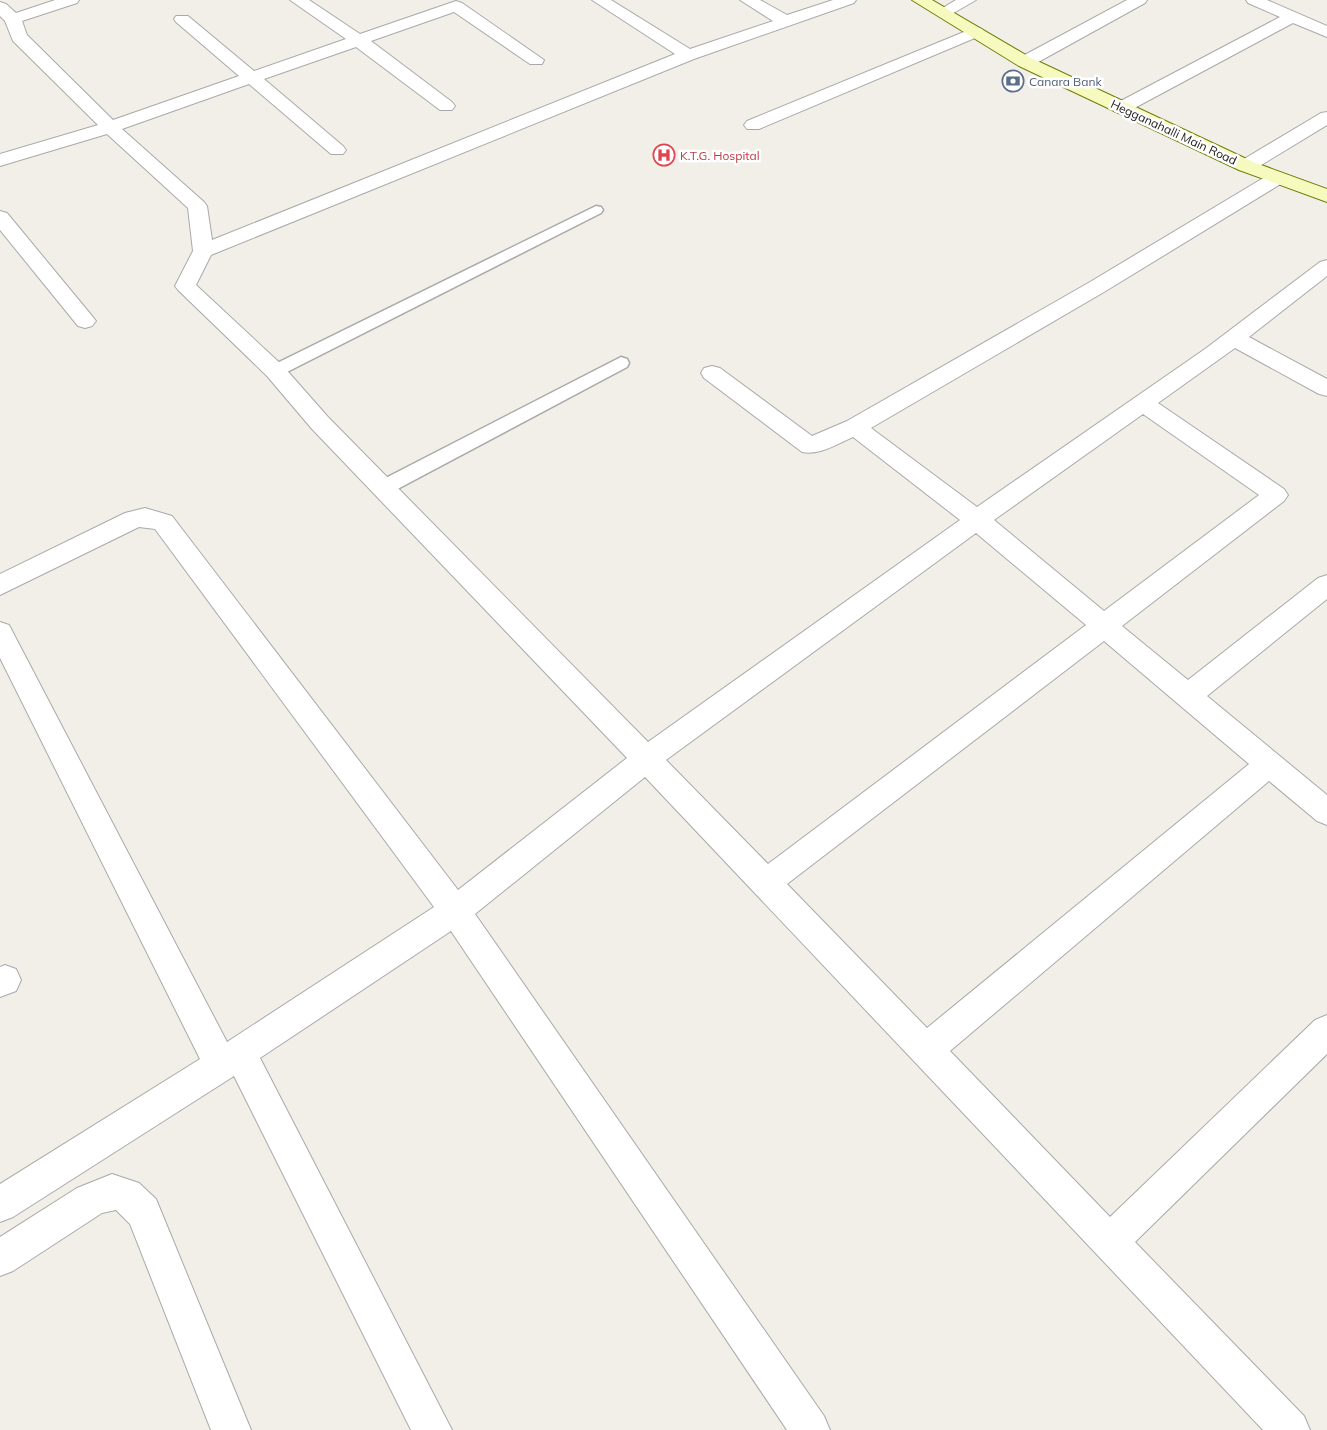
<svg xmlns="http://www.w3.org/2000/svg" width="1327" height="1430" viewBox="0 0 1327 1430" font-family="Mulish,sans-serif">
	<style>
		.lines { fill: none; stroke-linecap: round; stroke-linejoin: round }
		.service-casing { stroke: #a9a9a9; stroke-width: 3 }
		.minor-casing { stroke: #a9a9a9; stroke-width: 2 }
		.secondary-casing { stroke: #707d05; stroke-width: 2 }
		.service { fill: #fff; fill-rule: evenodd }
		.minor { fill: #fff; fill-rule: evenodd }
		.secondary { fill: #f7fabf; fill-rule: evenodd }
		.labels { text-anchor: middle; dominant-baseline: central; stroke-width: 5; stroke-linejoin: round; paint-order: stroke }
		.far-service-label { font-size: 12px; fill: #4e5e75; stroke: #fff; text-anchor: start }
		.far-street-label { font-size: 12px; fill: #222; stroke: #fff }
		.far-health-label { font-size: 12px; fill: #be3a42; stroke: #fff; text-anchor: start }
	</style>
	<rect width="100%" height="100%" fill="#f2efe9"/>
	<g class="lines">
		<g class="service-casing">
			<g id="service">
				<polygon points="596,206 601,207 603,210 601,213 281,375 269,375 267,371 269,367"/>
				<polygon points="621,357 627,359 629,363 627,367 390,493 383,495 376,493 374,488 376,483"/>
			</g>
		</g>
		<g class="minor-casing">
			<g id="minor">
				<path d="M55,0H79L77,3L22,21L27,35L113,120L239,76L176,22L174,19L176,16H188L254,71L346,39L290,0H309L360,34L456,1L462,3L544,60L542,64H530L454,12L371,41L452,102L455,106L452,110H440L356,47L264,79L343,146L346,150L343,154H331L249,84L122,129L204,202L207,206L212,240L675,54L592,0H611L690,49L773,21L740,0H760L787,15L833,0H856L854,3L694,59L211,255L196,285L283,366L328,417L648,742L960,520L853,437C837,444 818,456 802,452L704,378L701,373L704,368L712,366L720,368L812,436L847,421L1090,282L1270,174H1284L1286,178L1284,182L1104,292L871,428L977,507L1205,349L1320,262L1327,260V276L1249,337L1327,379V396L1319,394L1235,348L1158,403L1284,489L1288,495L1284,501L1122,626L1188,680L1318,578L1327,575V599L1207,696L1327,795V825L1317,821L1269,781L950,1051L1110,1217L1315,1020L1327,1015V1054L1135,1242L1304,1416L1310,1430H1263L645,777L475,914L824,1416L830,1430H787L451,931L260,1058L452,1430H411L234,1076L13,1217L0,1222V1184L200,1059L0,658V622L9,625L227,1042L434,907L155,529L139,527L0,595V574L125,513L145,508L172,516L458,890L627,758L312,429L267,376L178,290L175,286L193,251L188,208L107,134L0,166V154L98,125L13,41L5,21L0,16V2L6,4L16,13ZM1143,414L1259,495L1104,611L994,520ZM976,533L1086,625L768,864L666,760ZM1104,641L1249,764L927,1028L787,884Z"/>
				<polygon points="956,0 976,0 950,15 938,15 936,12"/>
				<polygon points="1127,0 1147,0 1145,3 1031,66 1019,66 1017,62 1019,58"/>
				<polygon points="1246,0 1267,0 1327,26 1327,37 1293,23 1127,112 1115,112 1112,108 1115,104 1280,17 1248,3"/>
				<polygon points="976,27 982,29 984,32 982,35 759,129 747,129 744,125 747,121"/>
				<polygon points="1327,112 1327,125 1253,170 1239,170 1237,166 1239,162 1321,113"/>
				<polygon points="0,211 7,213 92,316 96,321 92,326 85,328 78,326 0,230"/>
				<polygon points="5,965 16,969 21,980 16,991 0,997 0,967"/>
				<polygon points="112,1174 139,1183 156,1199 251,1430 211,1430 130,1224 116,1210 102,1213 13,1271 0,1276 0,1237 77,1188"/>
			</g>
		</g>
		<g class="secondary-casing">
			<polygon id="secondary" points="912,0 932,0 1031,58 1253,162 1327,189 1327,202 1239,170 1019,66"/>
		</g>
		<use href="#service" class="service"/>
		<use href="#minor" class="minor"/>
		<use href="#secondary" class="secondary"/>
	</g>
	<defs>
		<g id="bank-ring" transform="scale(1.125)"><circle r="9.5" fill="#fff" stroke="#5c6f8a" stroke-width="1.5"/><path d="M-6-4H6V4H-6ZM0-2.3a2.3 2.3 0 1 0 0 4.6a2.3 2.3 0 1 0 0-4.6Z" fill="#5c6f8a"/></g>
		<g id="hospital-ring" transform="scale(1.125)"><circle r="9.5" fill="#fff" stroke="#e0444e" stroke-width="1.5"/><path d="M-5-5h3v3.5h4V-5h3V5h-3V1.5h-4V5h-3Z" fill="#e0444e"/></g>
	</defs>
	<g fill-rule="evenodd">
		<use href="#bank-ring" x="1013" y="81"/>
		<use href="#hospital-ring" x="664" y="155"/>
	</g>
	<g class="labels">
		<g class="far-service-label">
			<text x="1029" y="81">Canara Bank</text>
		</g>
		<g class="far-street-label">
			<text transform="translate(1174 132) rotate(25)">Hegganahalli Main Road</text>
		</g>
		<g class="far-health-label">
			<text x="680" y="155">K.T.G. Hospital</text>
		</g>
	</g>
</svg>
